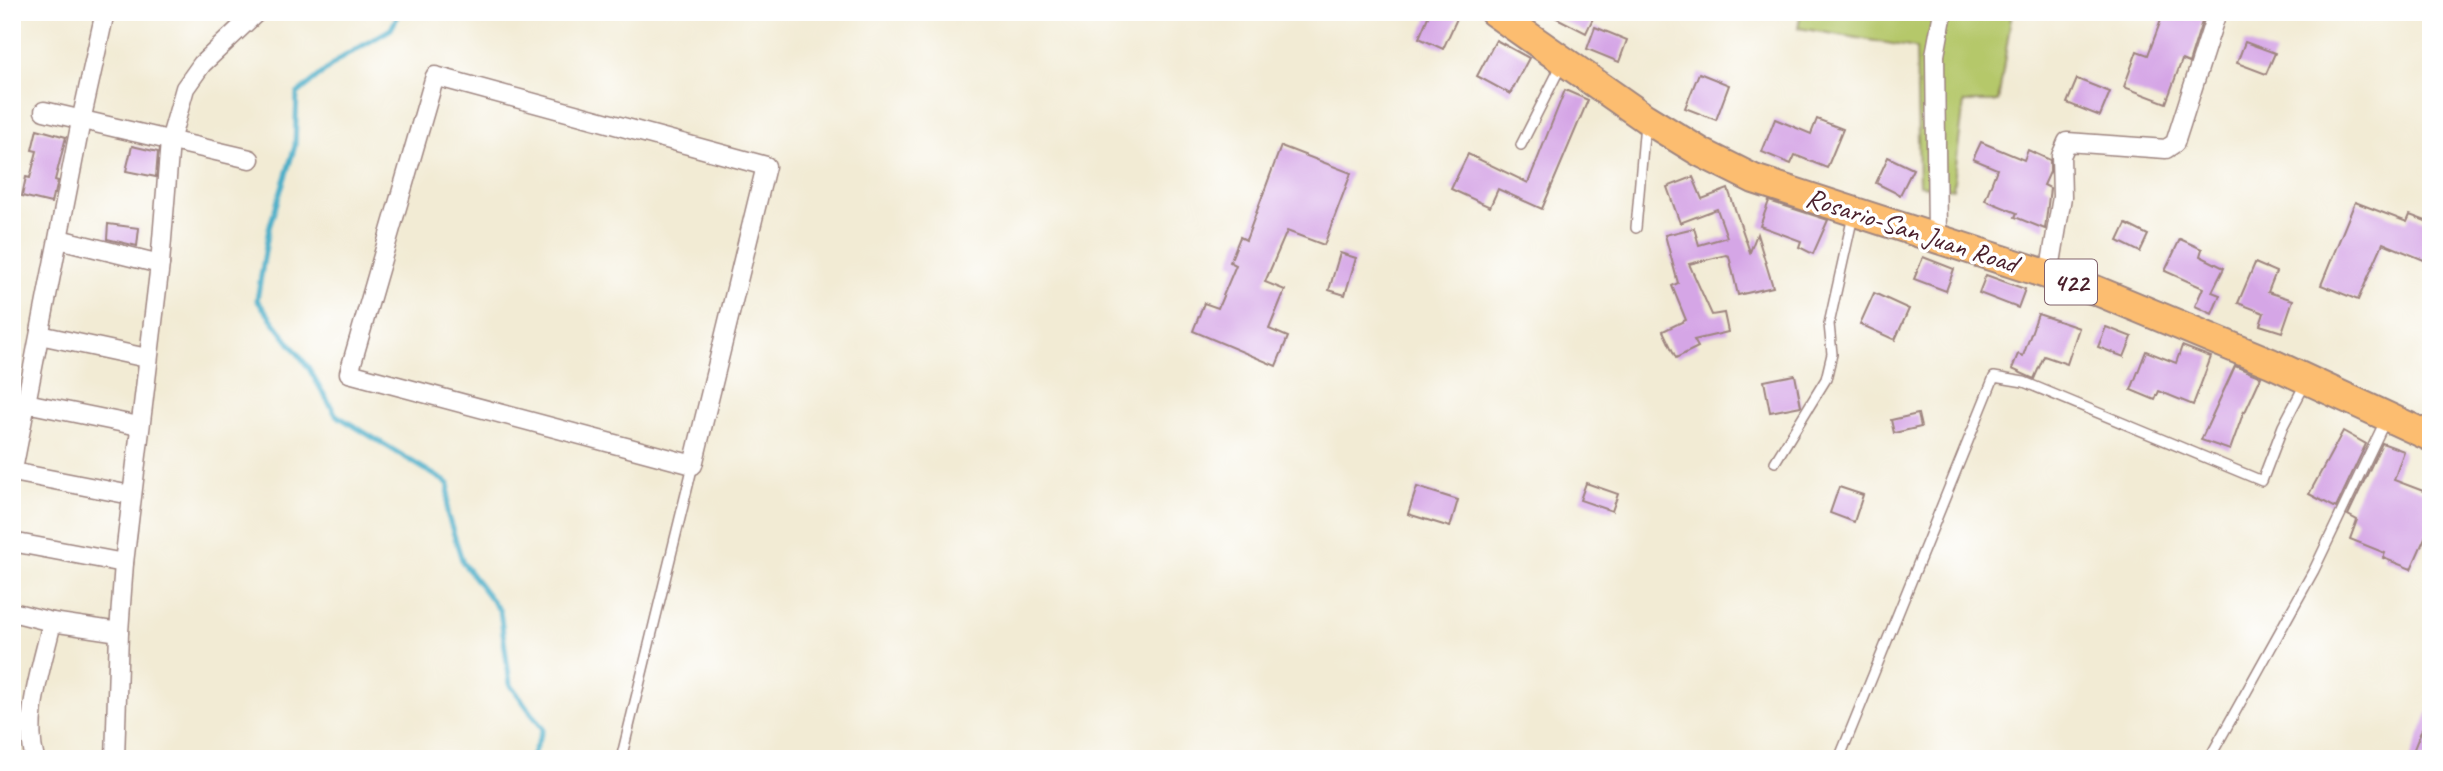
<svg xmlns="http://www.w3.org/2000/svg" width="2443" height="771" viewBox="0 0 2443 771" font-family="Caveat,sans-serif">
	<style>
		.green { fill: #b5c86b; stroke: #80744b; stroke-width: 2 }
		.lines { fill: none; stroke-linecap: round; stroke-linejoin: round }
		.stream { stroke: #49aec8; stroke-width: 5 }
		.building { fill: #d5a6e6 }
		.lane-casing { stroke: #9e8580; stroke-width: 12 }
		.street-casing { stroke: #9e8580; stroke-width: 21 }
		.primary-casing { stroke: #9e8580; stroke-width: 32 }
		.lane { stroke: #fff; stroke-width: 9 }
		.street { stroke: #fff; stroke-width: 18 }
		.primary { stroke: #fcbd6f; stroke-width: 28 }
		.labels { text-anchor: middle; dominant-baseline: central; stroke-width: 7; stroke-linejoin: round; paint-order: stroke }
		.shield { fill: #fff; stroke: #80626b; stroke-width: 2 }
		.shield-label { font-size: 26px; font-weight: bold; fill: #4a1f2b }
		.street-label { font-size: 28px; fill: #4a1f2b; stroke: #fff }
	</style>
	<rect width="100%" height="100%" fill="#fff"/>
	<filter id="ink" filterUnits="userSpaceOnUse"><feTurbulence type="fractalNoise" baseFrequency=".0143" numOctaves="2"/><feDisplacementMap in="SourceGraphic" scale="14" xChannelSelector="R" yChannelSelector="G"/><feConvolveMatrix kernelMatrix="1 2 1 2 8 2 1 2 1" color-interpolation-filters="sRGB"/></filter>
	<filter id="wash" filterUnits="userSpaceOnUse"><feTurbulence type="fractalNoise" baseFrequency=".00686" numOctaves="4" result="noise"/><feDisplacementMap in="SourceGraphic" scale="28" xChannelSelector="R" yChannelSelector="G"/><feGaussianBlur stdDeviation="1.57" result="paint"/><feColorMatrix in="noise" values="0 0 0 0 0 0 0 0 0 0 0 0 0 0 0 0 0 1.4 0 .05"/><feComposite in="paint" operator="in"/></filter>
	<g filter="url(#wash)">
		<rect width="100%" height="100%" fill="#f2ebd4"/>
		<polygon class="green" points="1801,12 2012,12 1998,102 1964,102 1953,189 1919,185 1916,48 1798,28"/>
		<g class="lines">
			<polyline class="stream" points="400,12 391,29 340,59 297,94 295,146 269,228 257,300 308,367 336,415 449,484 447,513 463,563 500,611 510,684 543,729 531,759"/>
		</g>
		<g id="blocks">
			<g class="building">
				<polygon points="1430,12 1460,12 1443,49 1419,38"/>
				<polygon points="1545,12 1596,12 1586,33"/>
				<polygon points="2164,12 2205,12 2189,63 2182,60 2166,103 2124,87 2137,51 2148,55"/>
				<polygon points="1595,27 1627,40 1619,62 1587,49"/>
				<polygon points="1496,40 1529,58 1510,94 1477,76"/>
				<polygon points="2245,42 2275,53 2266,74 2237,63"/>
				<polygon points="1699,73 1729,85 1716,120 1685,108"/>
				<polygon points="2077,79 2110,92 2100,116 2067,103"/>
				<polygon points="1565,90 1588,100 1542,209 1498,189 1490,207 1451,189 1468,154 1528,183"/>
				<polygon points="1775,119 1811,134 1817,119 1843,129 1827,168 1795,155 1791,164 1762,152"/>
				<polygon points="37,129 66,137 55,180 58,181 55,194 53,194 51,203 22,196 26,177 30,178 37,151 32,150"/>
				<polygon points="1981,142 2024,160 2028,150 2050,160 2050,172 2044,185 2050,188 2045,229 2015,217 2017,213 1985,200 1997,169 1973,159"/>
				<polygon points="132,146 158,152 156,177 126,171"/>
				<polygon points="1281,146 1351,173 1324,245 1287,231 1265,282 1285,290 1269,329 1288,337 1276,366 1193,331 1204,303 1218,308 1236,265 1230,262 1240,237 1246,240"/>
				<polygon points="1888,157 1913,169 1900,195 1876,183"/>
				<polygon points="1693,177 1702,199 1728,189 1750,252 1757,234 1773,287 1738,295 1729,256 1726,255 1689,264 1712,315 1724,313 1728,332 1694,340 1698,347 1676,358 1663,331 1686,320 1672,286 1678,283 1665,235 1694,228 1699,245 1727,237 1717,209 1680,223 1667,187"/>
				<polygon points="1769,201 1828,220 1813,254 1799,247 1801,241 1760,226"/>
				<polygon points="2355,202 2407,222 2410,215 2431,223 2431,263 2383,243 2358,300 2321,285"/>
				<polygon points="108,224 139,228 137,246 107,239"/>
				<polygon points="2126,224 2148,235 2140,252 2118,241"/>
				<polygon points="2180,239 2202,249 2200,256 2224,268 2212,292 2220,295 2212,314 2195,306 2203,288 2165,271"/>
				<polygon points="1340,253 1356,258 1345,295 1329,290"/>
				<polygon points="1923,257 1954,269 1946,291 1914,279"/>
				<polygon points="2255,263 2276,272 2268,292 2293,300 2282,332 2260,325 2264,313 2238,303"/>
				<polygon points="1986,275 2025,289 2018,308 1979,293"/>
				<polygon points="1874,293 1909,309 1895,340 1860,324"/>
				<polygon points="2038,314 2079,328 2067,364 2044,356 2034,379 2012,369 2018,354 2023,356"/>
				<polygon points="2106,327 2132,337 2124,357 2098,347"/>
				<polygon points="2182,346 2211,357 2193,405 2159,391 2155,400 2131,390 2146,351 2176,363"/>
				<polygon points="2235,366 2261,377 2245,412 2244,411 2230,450 2201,440"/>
				<polygon points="1795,375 1801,406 1770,412 1764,381"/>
				<polygon points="1918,414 1921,427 1894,433 1891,420"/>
				<polygon points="2343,431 2366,444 2336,508 2309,494"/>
				<polygon points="2382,443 2404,451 2394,480 2431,494 2431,524 2411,569 2383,558 2385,553 2350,539 2357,520 2348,515"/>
				<polygon points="1586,483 1618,494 1612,511 1580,500"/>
				<polygon points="1417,487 1458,500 1450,527 1408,514"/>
				<polygon points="1839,487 1863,495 1854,522 1830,513"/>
				<polygon points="2430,709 2431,759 2410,759"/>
			</g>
		</g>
	</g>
	<g filter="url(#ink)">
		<use href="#blocks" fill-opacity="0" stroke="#9e8580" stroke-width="2"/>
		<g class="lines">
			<g class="lane-casing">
				<g id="lane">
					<polyline points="1521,145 1562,64"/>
					<polyline points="1636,228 1645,123"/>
					<polyline points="1775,462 1826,379 1832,354 1829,324 1853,216"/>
					<polyline points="621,759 693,465"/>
					<polyline points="1839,759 1994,377 2024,382 2262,481 2283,426 2305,384"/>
					<polyline points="2209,759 2314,570 2386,419"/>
				</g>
			</g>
			<g class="street-casing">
				<g id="street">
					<polygon points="435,76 766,166 693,465 349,373"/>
					<polyline points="44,111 250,159"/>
					<polyline points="1937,237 1935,55 1943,12"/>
					<polyline points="59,239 160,264"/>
					<polyline points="2049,275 2062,197 2061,156 2067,142 2166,149 2175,143 2217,12"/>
					<polyline points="40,335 147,358"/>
					<polyline points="26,403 139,426"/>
					<polyline points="13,472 131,495"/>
					<polyline points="12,475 81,121 105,12"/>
					<polyline points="12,542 124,563"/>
					<polyline points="12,612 52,622 119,632"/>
					<path d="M35,759C23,718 43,663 52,622"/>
					<polyline points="115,759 119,632 124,563 160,264 170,141 185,88 202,64 257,12"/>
				</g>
			</g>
			<g class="primary-casing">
				<polyline id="primary" points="1494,12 1645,118 1702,153 1754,179 2095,290 2271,363 2431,437"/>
			</g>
			<use href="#lane" class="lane"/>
			<use href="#street" class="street"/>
			<use href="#primary" class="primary"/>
		</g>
	</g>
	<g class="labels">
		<rect class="shield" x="2045" y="259.5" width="52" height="45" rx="5"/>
		<g class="shield-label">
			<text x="2071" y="282">422</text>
		</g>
		<g class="street-label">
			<text transform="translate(1912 230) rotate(18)">Rosario-San Juan Road</text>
		</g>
	</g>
	<rect width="2443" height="771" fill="none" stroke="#fff" stroke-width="42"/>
</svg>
